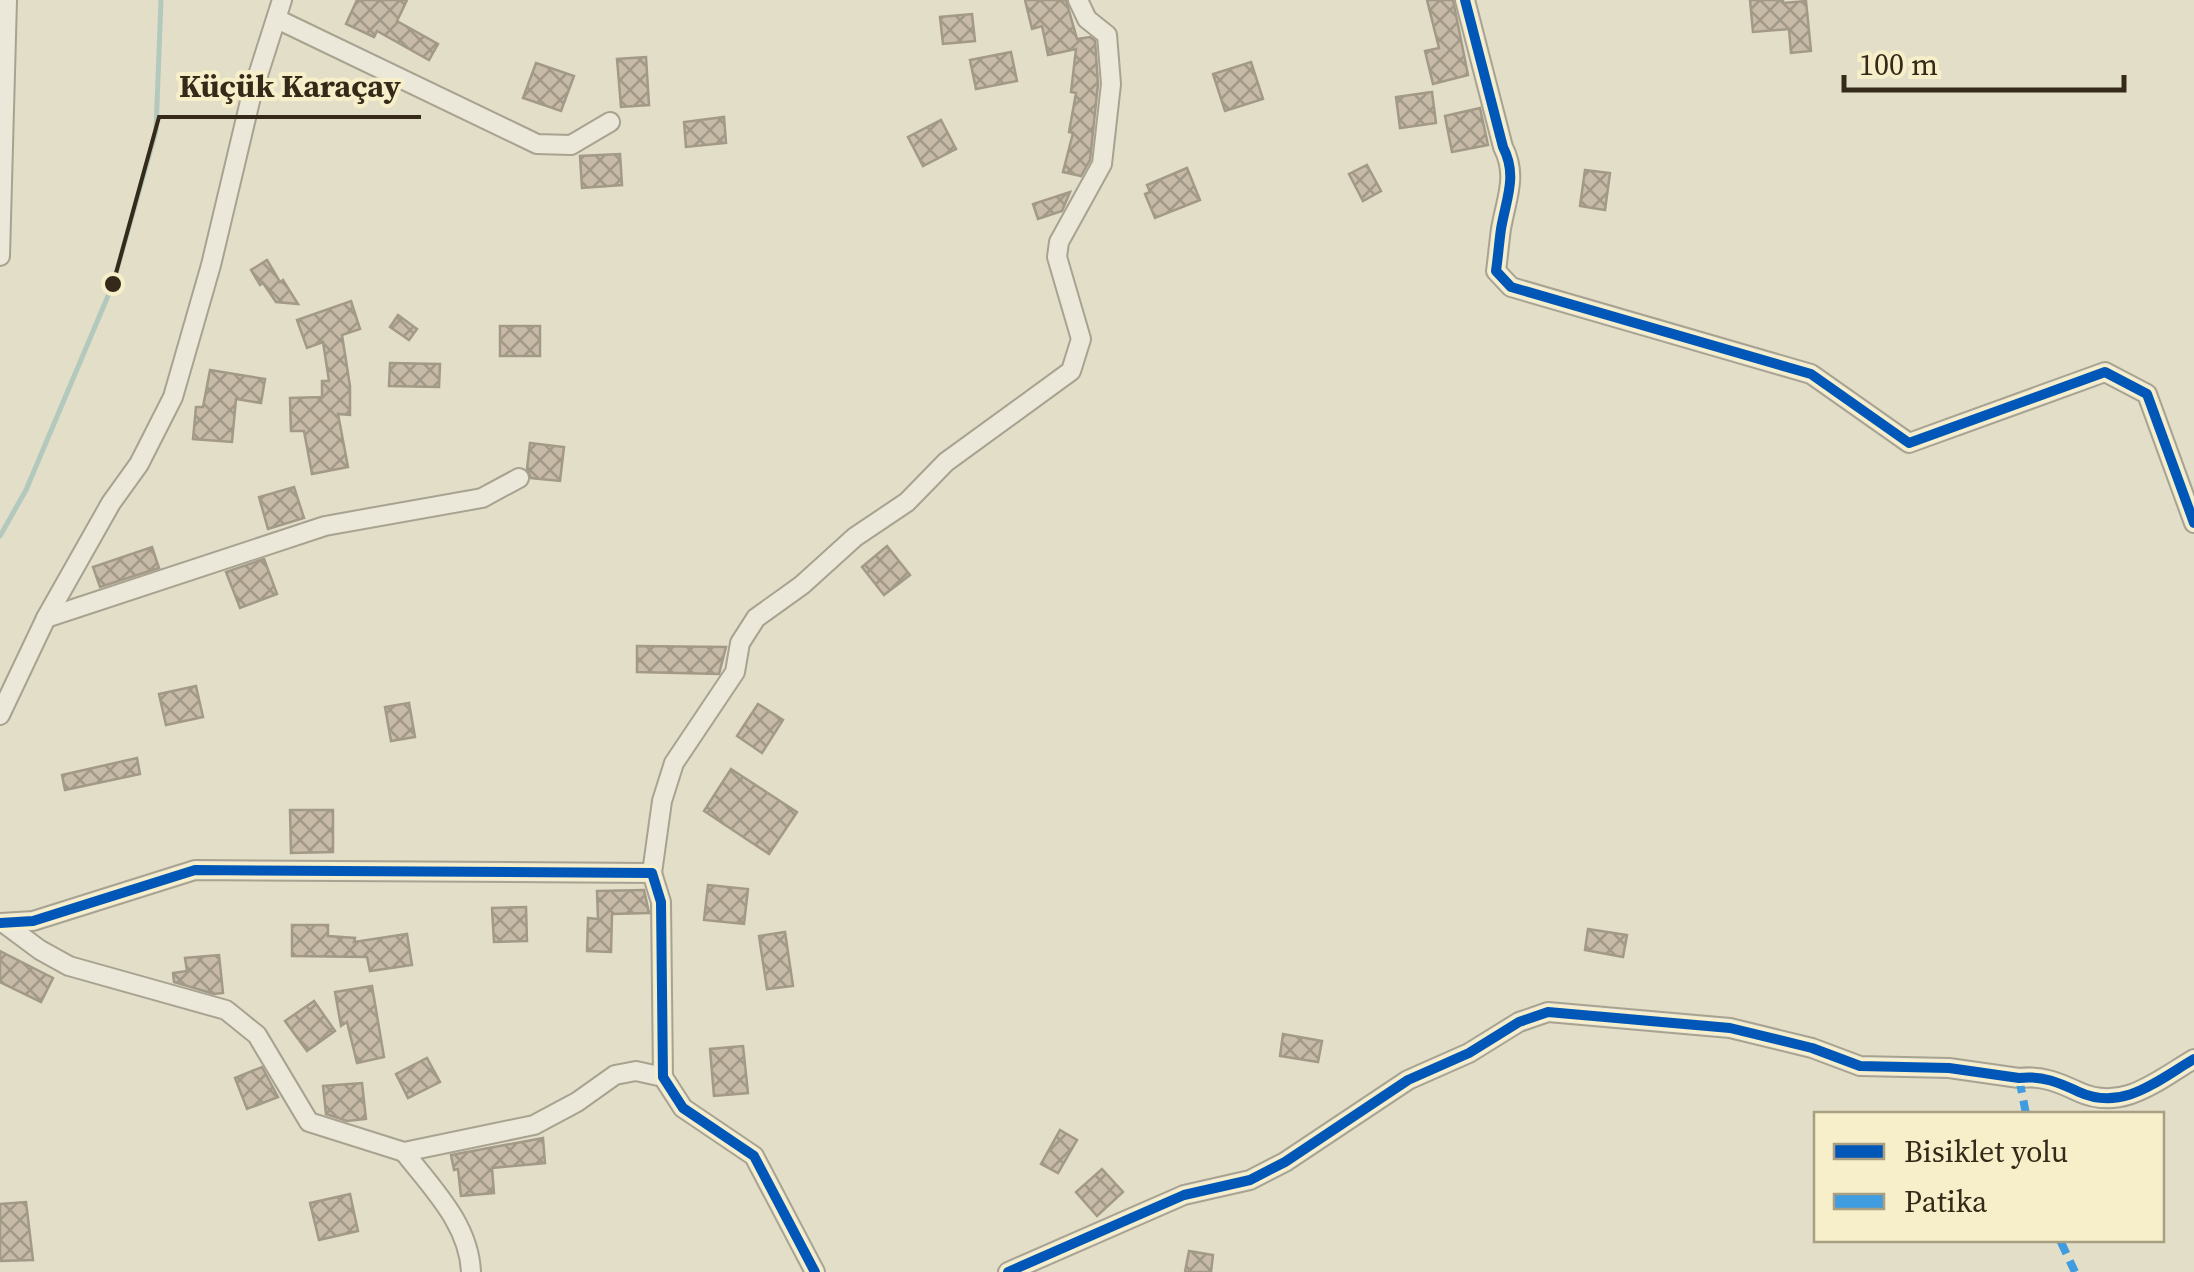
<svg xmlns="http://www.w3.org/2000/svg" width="2194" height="1272" viewBox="0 0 2194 1272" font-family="'Source Serif 4',serif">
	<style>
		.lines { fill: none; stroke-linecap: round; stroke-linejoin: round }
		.stream { stroke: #b3c9be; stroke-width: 5 }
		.building { fill: url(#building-cross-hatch); stroke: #a39987; stroke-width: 2.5 }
		.minor-casing { stroke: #a8a291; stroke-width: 22 }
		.minor { stroke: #ebe7d9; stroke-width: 18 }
		.quiet { stroke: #3e9cdf; stroke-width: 8; stroke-dasharray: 15 8; stroke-linecap: butt }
		.cycleway-casing { stroke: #f7efc9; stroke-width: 16 }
		.cycleway { stroke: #0057b8; stroke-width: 10 }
		.leader { fill: none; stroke: #352a19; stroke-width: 4 }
		.callout-dot { fill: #352a19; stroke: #f7efc9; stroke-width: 4 }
		.callout-label { font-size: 32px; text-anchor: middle; font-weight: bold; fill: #352a19; stroke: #f7efc9; stroke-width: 8; stroke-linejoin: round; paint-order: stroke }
	</style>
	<defs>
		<pattern id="building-cross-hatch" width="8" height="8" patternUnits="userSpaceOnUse" patternTransform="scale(2.5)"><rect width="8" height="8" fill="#c7bba7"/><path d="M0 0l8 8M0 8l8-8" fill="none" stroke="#a29887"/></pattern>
	</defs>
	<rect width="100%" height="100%" fill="#e3dec7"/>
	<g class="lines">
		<polyline class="stream" points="0,536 26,490 113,284 156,131 161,0"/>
	</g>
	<g class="building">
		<polygon points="357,0 407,0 397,21 438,44 429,60 377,31 374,37 346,24"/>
		<polygon points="1025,0 1066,0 1077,39 1090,37 1095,41 1098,84 1090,160 1081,176 1063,172 1073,133 1069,132 1076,93 1071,92 1076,49 1048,55 1042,26 1032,29"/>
		<polygon points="1427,0 1453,0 1468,75 1433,84 1425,51 1439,48"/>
		<polygon points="1750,0 1783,0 1783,3 1806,1 1811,51 1791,53 1789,29 1753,32"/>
		<polygon points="972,14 975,41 943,44 940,17"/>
		<polygon points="1011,52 1017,81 976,89 970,60"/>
		<polygon points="646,57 649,105 621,107 617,59"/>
		<polygon points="1251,62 1263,99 1225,111 1213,74"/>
		<polygon points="536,63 574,76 561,111 523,98"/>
		<polygon points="1432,92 1436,123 1400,128 1396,97"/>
		<polygon points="1480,108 1488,145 1452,152 1445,116"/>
		<polygon points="724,117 726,143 686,147 684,122"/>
		<polygon points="941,120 956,149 923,166 908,137"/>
		<polygon points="620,154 622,185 582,188 580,156"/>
		<polygon points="1367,165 1381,191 1363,201 1349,174"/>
		<polygon points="1187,168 1200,200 1155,218 1145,194 1150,192 1147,185"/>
		<polygon points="1585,170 1610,173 1605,210 1580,206"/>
		<polygon points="1070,192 1062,211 1038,219 1033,204"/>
		<polygon points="267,260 280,282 283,280 298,304 276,302 263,283 260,285 251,270"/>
		<polygon points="351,301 360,329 342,335 350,386 350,415 338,414 348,467 312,474 304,431 291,431 290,398 322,397 322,381 329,381 323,342 307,348 297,320"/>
		<polygon points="398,315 417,329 409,340 390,327"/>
		<rect x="500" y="326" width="40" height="30"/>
		<polygon points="390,363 440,364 439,387 389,386"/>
		<polygon points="210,370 265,379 261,403 236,399 232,442 193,439 196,407 203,407"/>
		<polygon points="530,443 564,447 560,481 531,478 527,469"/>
		<polygon points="294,487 304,518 268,529 259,497"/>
		<polygon points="887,546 910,575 884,595 862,567"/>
		<polygon points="152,547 159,568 100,587 93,567"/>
		<polygon points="264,559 277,594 240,608 226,572"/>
		<polygon points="637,646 726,647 719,674 637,672"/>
		<polygon points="196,686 203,717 166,725 159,694"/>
		<polygon points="409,703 415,737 391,741 385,707"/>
		<polygon points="758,704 783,720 762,753 737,736"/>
		<polygon points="137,758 140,774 65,790 62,775"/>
		<polygon points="731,769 797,812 769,854 704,811"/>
		<polygon points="290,810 333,810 333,852 291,853"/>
		<polygon points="708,885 748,889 744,924 704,920"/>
		<polygon points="644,890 649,913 612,914 611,952 587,951 588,918 598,919 597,891"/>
		<polygon points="526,907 527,941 494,942 492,908"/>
		<polygon points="292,925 328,925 328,936 355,938 354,942 407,934 412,965 370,971 367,957 292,956"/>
		<polygon points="1588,929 1627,935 1623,957 1585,950"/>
		<polygon points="785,932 793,986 767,989 759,936"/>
		<polygon points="0,951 53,978 41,1002 0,982"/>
		<polygon points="219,955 223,993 214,994 174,982 173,973 187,971 185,958"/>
		<polygon points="372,986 384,1057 357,1063 347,1022 341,1026 335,992"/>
		<polygon points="314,1001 335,1031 307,1051 285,1021"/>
		<polygon points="1283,1034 1322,1041 1318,1062 1280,1056"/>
		<polygon points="743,1046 748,1093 714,1096 710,1049"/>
		<polygon points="427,1058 440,1082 408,1098 396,1074"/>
		<polygon points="262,1067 278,1097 247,1109 235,1078"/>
		<polygon points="362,1083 366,1119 347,1121 326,1114 323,1086"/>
		<polygon points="1060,1130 1077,1140 1058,1173 1041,1164"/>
		<polygon points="543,1138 545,1163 492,1168 494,1193 461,1196 458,1169 454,1170 451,1155"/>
		<polygon points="1102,1169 1123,1192 1097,1216 1076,1192"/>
		<polygon points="350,1194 358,1231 319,1240 310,1203"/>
		<polygon points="26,1202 33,1260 0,1261 0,1204"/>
		<polygon points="1189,1251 1213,1255 1211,1272 1185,1272"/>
	</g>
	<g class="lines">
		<g class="minor-casing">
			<g id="minor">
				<path d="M1465,0L1503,147C1518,176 1506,199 1501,229C1499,243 1498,257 1496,271L1511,287L1811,374L1909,443L2105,372L2147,394L2194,523"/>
				<polyline points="277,19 537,144 571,145 610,122"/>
				<polyline points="0,256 7,0"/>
				<polyline points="46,618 325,526 482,498 519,478"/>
				<polyline points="0,715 46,618 111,503 139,464 173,397 211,265 251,97 282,0"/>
				<polyline points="652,873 662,801 674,763 735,672 740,643 756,618 802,585 855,537 907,502 946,462 1071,371 1081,339 1057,257 1059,242 1102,164 1111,84 1107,35 1087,19 1078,0"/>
				<polyline points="0,923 33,921 195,870 652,873 661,902 663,1077 683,1108 754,1156 815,1272"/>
				<polyline points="5,924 40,950 69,966 226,1010 257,1035 309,1122 404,1152 534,1125 577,1102 615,1075 636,1071 663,1077"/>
				<path d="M404,1152C432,1188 469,1224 471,1272"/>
				<path d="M1008,1272L1184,1195L1250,1180L1285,1162L1408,1080L1469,1053L1519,1022L1548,1012L1730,1028L1812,1048L1860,1066L1949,1068L2019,1078C2042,1075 2060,1083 2079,1092C2123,1112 2158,1080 2194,1059"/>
			</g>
		</g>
		<use href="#minor" class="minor"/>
		<g class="quiet">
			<polyline points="2019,1078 2026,1114"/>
			<polyline points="2060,1240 2075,1272"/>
		</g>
		<g class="cycleway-casing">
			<g id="cycleway">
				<path d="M1465,0L1503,147C1518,176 1506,199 1501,229C1499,243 1498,257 1496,271L1511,287L1811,374L1909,443L2105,372L2147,394L2194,523"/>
				<polyline points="0,923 33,921 195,870 652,873 661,902 663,1077 683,1108 754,1156 815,1272"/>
				<path d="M1008,1272L1184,1195L1250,1180L1285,1162L1408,1080L1469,1053L1519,1022L1548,1012L1730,1028L1812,1048L1860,1066L1949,1068L2019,1078C2042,1075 2060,1083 2079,1092C2123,1112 2158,1080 2194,1059"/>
			</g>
		</g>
		<use href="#cycleway" class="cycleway"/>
	</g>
	<path class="leader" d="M113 284L159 117H421"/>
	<circle class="callout-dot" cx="113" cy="284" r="10"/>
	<g class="callout-label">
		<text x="290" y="97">Küçük Karaçay</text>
	</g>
	<rect x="1814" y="1112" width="350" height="130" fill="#f7efc9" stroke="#a9a083" stroke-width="2.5"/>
	<rect x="1834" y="1144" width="50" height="15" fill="#0057b8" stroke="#a9a083" stroke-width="2.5"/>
	<text x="1904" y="1162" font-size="30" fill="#352a19">Bisiklet yolu</text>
	<rect x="1834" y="1194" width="50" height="15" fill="#3e9cdf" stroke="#a9a083" stroke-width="2.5"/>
	<text x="1904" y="1212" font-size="30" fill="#352a19">Patika</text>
	<path d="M1844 75v15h280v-15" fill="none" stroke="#352a19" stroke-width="5"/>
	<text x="1859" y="75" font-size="30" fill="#352a19" stroke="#f7efc9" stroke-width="8" paint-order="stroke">100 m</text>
</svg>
